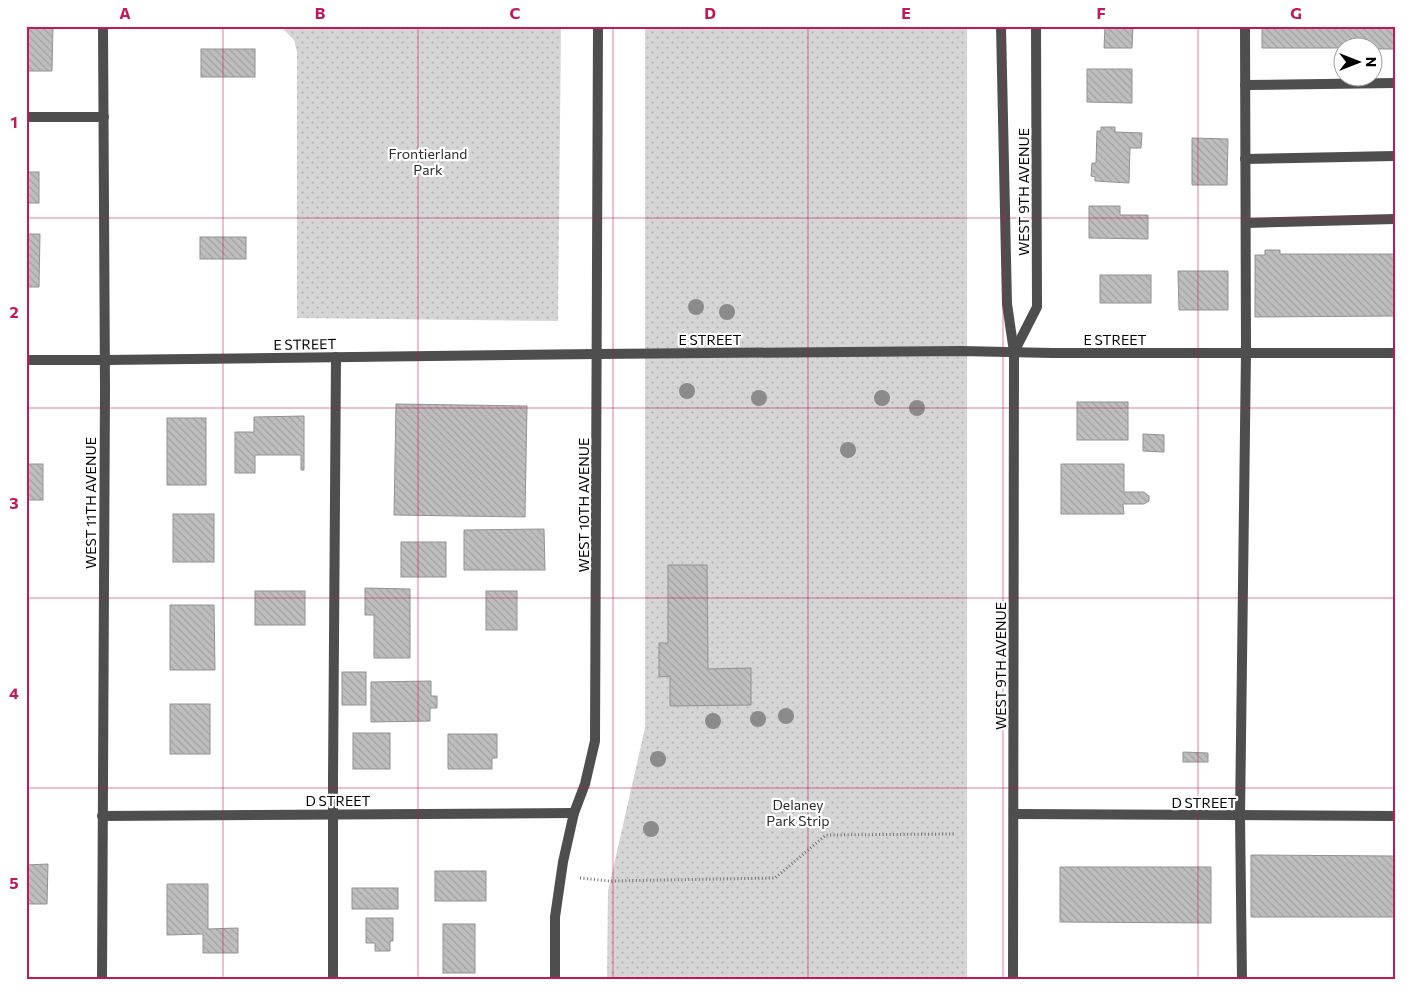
<svg xmlns="http://www.w3.org/2000/svg" width="1421" height="1006" viewBox="0 0 1421 1006" font-family="Commissioner,sans-serif">
	<style>
		.park { fill: url(#park-dots) }
		.building { fill: url(#building-back-hatch); stroke: #929292 }
		.lines { fill: none; stroke-linecap: round; stroke-linejoin: round }
		.path { stroke: #707070; stroke-width: 3; stroke-dasharray: 1 2.5; stroke-linecap: butt }
		.service { stroke: #4e4e4e; stroke-width: 10 }
		.minor { stroke: #4e4e4e; stroke-width: 10 }
		.tertiary { stroke: #4e4e4e; stroke-width: 10 }
		.tree { fill: #8b8b8b }
		.grid { fill: none; stroke: #c2185b; stroke-width: 1; stroke-opacity: 0.55 }
		.labels { text-anchor: middle; dominant-baseline: central; stroke-width: 4.5; stroke-linejoin: round; paint-order: stroke }
		.park-label { font-size: 14px; fill: #2c2c2c; stroke: #fff }
		.street-label { font-size: 14px; fill: #000; stroke: #fff }
		.neatline { fill: none; stroke: #c2185b; stroke-width: 2 }
		.grid-label { font-size: 16px; text-anchor: middle; font-weight: bold; fill: #c2185b }
	</style>
	<defs>
		<pattern id="park-dots" width="8" height="8" patternUnits="userSpaceOnUse" patternTransform="scale(1.25)"><rect width="8" height="8" fill="#d5d5d5"/><path d="M2 2h.1M6 6h.1" fill="none" stroke="#b5b5b5" stroke-width="1.8" stroke-linecap="round"/></pattern>
		<pattern id="building-back-hatch" width="6" height="6" patternUnits="userSpaceOnUse" patternTransform="scale(1.25)"><rect width="6" height="6" fill="#bebebe"/><path d="M-1 5l2 2M0 0l6 6M5-1l2 2" fill="none" stroke="#a2a2a2"/></pattern>
	</defs>
	<rect width="100%" height="100%" fill="#fff"/>
	<g class="park">
		<polygon points="280,26 561,26 558,321 297,318 297,52 294,40"/>
		<polygon points="645,26 967,26 967,980 607,980 608,891 645,728"/>
	</g>
	<g class="building">
		<polygon points="26,26 53,26 52,71 26,71"/>
		<polygon points="1105,26 1133,26 1132,48 1104,48"/>
		<polygon points="1262,26 1395,26 1395,49 1374,49 1374,48 1262,48"/>
		<rect x="201" y="49" width="54" height="28"/>
		<polygon points="1087,69 1132,69 1132,103 1087,102"/>
		<polygon points="1101,127 1115,127 1115,132 1142,133 1141,148 1130,148 1129,183 1095,181 1095,177 1091,176 1092,163 1096,163 1097,131 1101,131"/>
		<polygon points="1192,138 1228,139 1227,185 1192,185"/>
		<rect x="26" y="172" width="13" height="31"/>
		<polygon points="1089,206 1120,206 1120,215 1148,215 1148,239 1089,238"/>
		<polygon points="26,234 40,234 39,287 26,287"/>
		<rect x="200" y="237" width="46" height="22"/>
		<polygon points="1265,250 1280,250 1280,254 1395,254 1395,316 1255,317 1255,255 1265,255"/>
		<polygon points="1178,271 1228,271 1228,310 1179,310"/>
		<rect x="1100" y="275" width="51" height="28"/>
		<rect x="1077" y="402" width="51" height="38"/>
		<polygon points="396,404 527,406 525,517 394,515"/>
		<polygon points="304,416 304,470 301,470 301,455 255,455 255,473 235,473 235,432 254,432 254,417"/>
		<rect x="167" y="418" width="39" height="67"/>
		<polygon points="1143,434 1164,435 1164,452 1143,451"/>
		<rect x="26" y="464" width="17" height="36"/>
		<polygon points="1061,464 1124,464 1124,492 1144,492 1149,496 1149,501 1144,504 1123,504 1124,514 1061,514"/>
		<rect x="173" y="514" width="41" height="48"/>
		<polygon points="544,529 545,570 464,570 464,530"/>
		<rect x="401" y="542" width="45" height="35"/>
		<polygon points="668,565 707,565 708,669 751,668 751,705 670,706 670,676 659,677 659,643 668,643"/>
		<polygon points="365,588 410,589 410,658 374,658 374,615 365,615"/>
		<rect x="255" y="591" width="50" height="34"/>
		<rect x="486" y="591" width="31" height="39"/>
		<polygon points="170,605 214,605 215,670 170,670"/>
		<rect x="342" y="672" width="24" height="33"/>
		<polygon points="431,681 431,696 437,696 437,708 430,708 430,721 371,722 371,682"/>
		<rect x="170" y="704" width="40" height="50"/>
		<rect x="353" y="733" width="37" height="36"/>
		<polygon points="448,734 497,734 497,758 492,758 492,769 448,769"/>
		<polygon points="1183,752 1208,753 1208,762 1183,762"/>
		<polygon points="1251,855 1395,856 1395,917 1251,917"/>
		<polygon points="48,864 47,904 26,904 26,865"/>
		<polygon points="1060,867 1211,867 1211,923 1060,922"/>
		<rect x="435" y="871" width="51" height="30"/>
		<polygon points="167,884 208,884 208,929 238,928 238,953 203,953 203,934 167,935"/>
		<rect x="352" y="888" width="46" height="21"/>
		<polygon points="366,918 393,918 393,941 390,941 390,951 375,951 375,943 366,943"/>
		<rect x="443" y="924" width="32" height="49"/>
	</g>
	<g class="lines">
		<polyline class="path" points="580,878 609,881 775,878 826,835 954,834"/>
		<g class="service">
			<polyline points="1245,85 1395,83"/>
			<polyline points="26,117 104,117"/>
			<polyline points="1245,159 1395,156"/>
			<polyline points="1246,223 1395,219"/>
			<polyline points="333,980 333,780 336,357"/>
			<polyline points="1242,980 1240,816 1246,352 1245,26"/>
		</g>
		<g class="minor">
			<polyline points="1014,814 1395,816"/>
			<polyline points="102,816 574,813"/>
			<polyline points="102,980 105,389 103,26"/>
			<polyline points="555,980 555,917 563,862 574,813 585,784 595,741 598,26"/>
		</g>
		<g class="tertiary">
			<polyline points="1001,26 1007,304 1014,352 1013,980"/>
			<polyline points="1014,352 1037,307 1036,26"/>
			<polyline points="26,360 105,360 597,354 961,351 1053,353 1395,353"/>
		</g>
	</g>
	<g class="tree">
		<circle cx="696" cy="307" r="8"/>
		<circle cx="727" cy="312" r="8"/>
		<circle cx="687" cy="391" r="8"/>
		<circle cx="759" cy="398" r="8"/>
		<circle cx="882" cy="398" r="8"/>
		<circle cx="917" cy="408" r="8"/>
		<circle cx="848" cy="450" r="8"/>
		<circle cx="786" cy="716" r="8"/>
		<circle cx="758" cy="719" r="8"/>
		<circle cx="713" cy="721" r="8"/>
		<circle cx="658" cy="759" r="8"/>
		<circle cx="651" cy="829" r="8"/>
	</g>
	<path class="grid" d="M223,26V980M418,26V980M613,26V980M808,26V980M1003,26V980M1198,26V980M26,218H1395M26,408H1395M26,598H1395M26,788H1395"/>
	<g class="labels">
		<g class="park-label">
			<text x="428" y="153">Frontierland<tspan x="428" dy="16">Park</tspan></text>
			<text x="798" y="804">Delaney<tspan x="798" dy="16">Park Strip</tspan></text>
		</g>
		<g class="street-label">
			<text transform="translate(1023 192) rotate(-90)">WEST 9TH AVENUE</text>
			<text x="710" y="339">E STREET</text>
			<text x="1115" y="339">E STREET</text>
			<text transform="translate(305 344) rotate(-1)">E STREET</text>
			<text transform="translate(90 503) rotate(-90)">WEST 11TH AVENUE</text>
			<text transform="translate(583 505) rotate(-90)">WEST 10TH AVENUE</text>
			<text transform="translate(1000 666) rotate(-90)">WEST 9TH AVENUE</text>
			<text x="338" y="800">D STREET</text>
			<text x="1204" y="802">D STREET</text>
		</g>
	</g>
	<rect width="1421" height="1006" fill="none" stroke="#ffffff" stroke-width="55"/>
	<g transform="translate(1358 62) rotate(90)"><circle r="24" fill="#ffffff" stroke="#999999"/>
	<path d="M0-4L9 19L0 12L-9 19Z" fill="#000000"/>
	<text y="-8" font-size="14" font-weight="bold" text-anchor="middle" fill="#000000">N</text>
	</g>
	<rect x="28" y="28" width="1366" height="950" class="neatline"/>
	<g class="grid-label">
		<text x="125" y="19">A</text>
		<text x="320" y="19">B</text>
		<text x="515" y="19">C</text>
		<text x="710" y="19">D</text>
		<text x="906" y="19">E</text>
		<text x="1101" y="19">F</text>
		<text x="1296" y="19">G</text>
		<text x="14" y="128">1</text>
		<text x="14" y="318">2</text>
		<text x="14" y="509">3</text>
		<text x="14" y="699">4</text>
		<text x="14" y="889">5</text>
	</g>
</svg>
